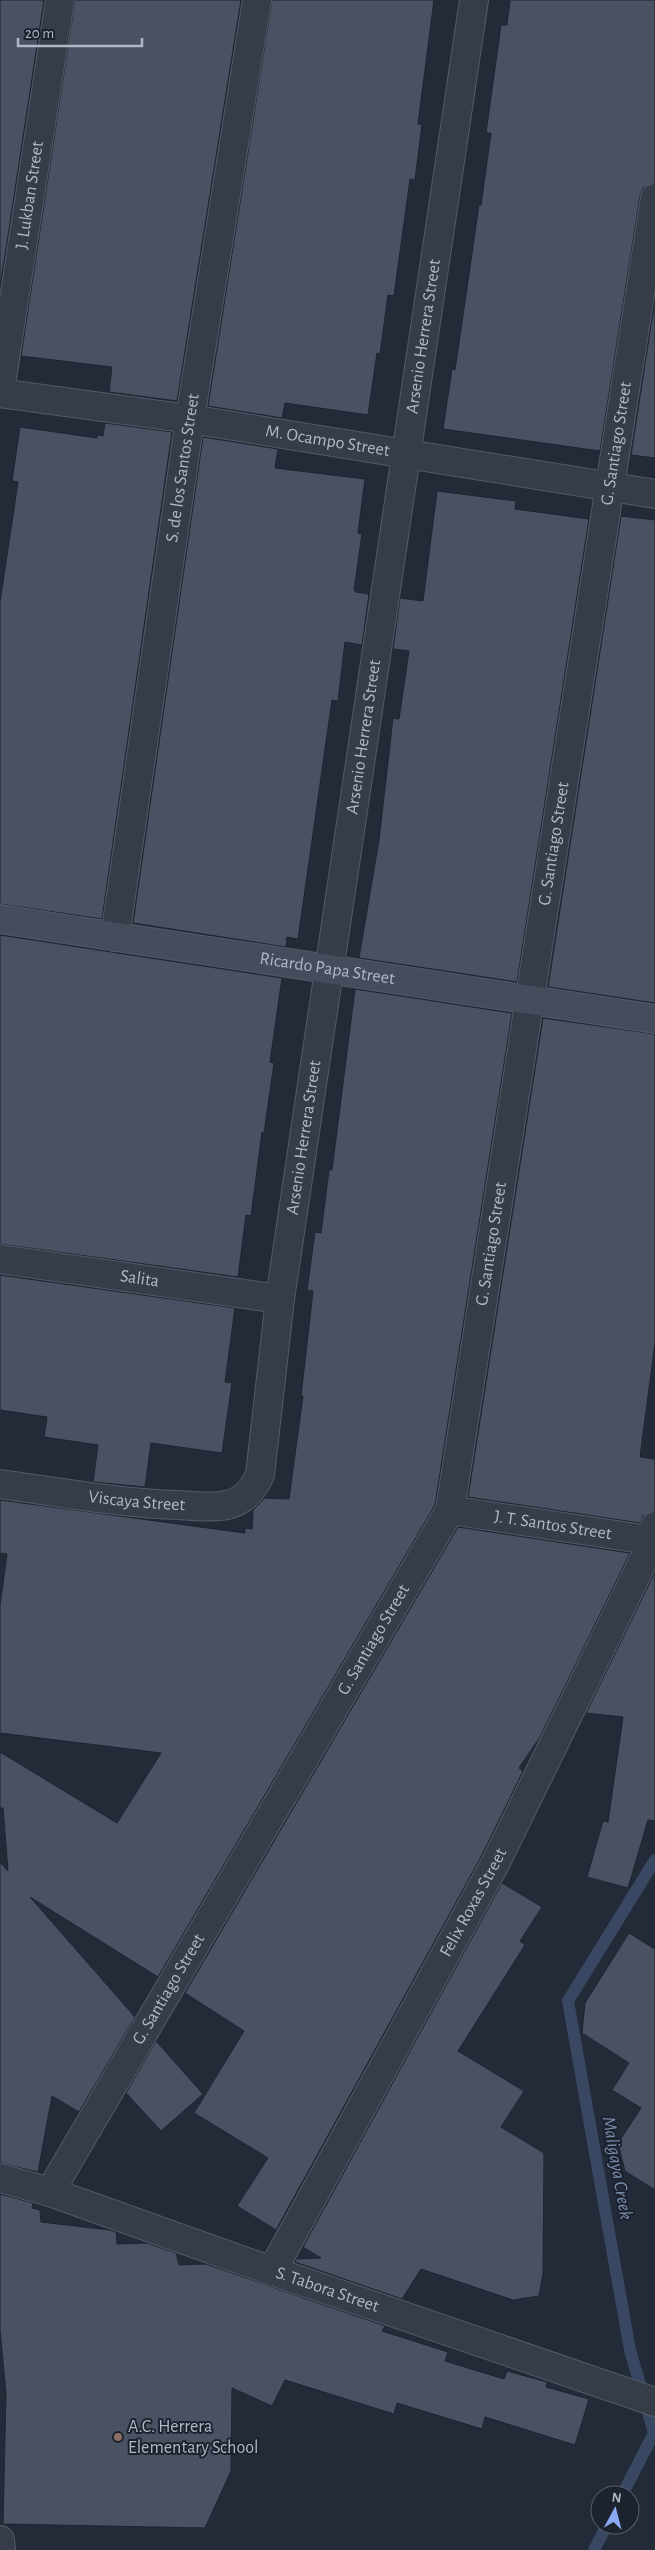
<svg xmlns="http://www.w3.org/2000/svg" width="655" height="2550" viewBox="0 0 655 2550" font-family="'Alegreya Sans',sans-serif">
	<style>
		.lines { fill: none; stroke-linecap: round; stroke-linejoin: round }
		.stream { stroke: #394762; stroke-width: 12 }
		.building { fill: #495162; stroke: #1e2430 }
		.street-casing { stroke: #545b67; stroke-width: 30 }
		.secondary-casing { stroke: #545b67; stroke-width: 30 }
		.street { stroke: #363d49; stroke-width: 28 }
		.secondary { stroke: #454c5c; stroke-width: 28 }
		.education-dot { fill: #8d6e63; stroke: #1c222e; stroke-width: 2 }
		.labels { text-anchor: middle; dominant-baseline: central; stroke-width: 4; stroke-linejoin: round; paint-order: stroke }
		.street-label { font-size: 18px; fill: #b1b8c5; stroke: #1c222e }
		.poi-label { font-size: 18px; fill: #b1b8c5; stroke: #1c222e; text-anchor: start }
		.water-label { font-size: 19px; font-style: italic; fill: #7b8cac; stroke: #1c222e }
	</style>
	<rect width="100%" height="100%" fill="#232b39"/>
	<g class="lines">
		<g class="stream">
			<polyline points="622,2495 654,2433 630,2350 568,2001 655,1860"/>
			<polyline points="594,2550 607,2525"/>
		</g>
	</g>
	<g class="building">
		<polygon points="0,0 44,0 0,288"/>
		<polygon points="75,0 241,0 177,401 109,392 112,367 21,356"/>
		<polygon points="272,0 434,0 418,124 422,124 415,180 410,179 394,296 388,295 380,354 377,353 368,415 285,403 282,418 208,406"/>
		<polygon points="510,0 655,0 655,183 643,188 640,196 600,451 443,429 452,369 455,370 479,205 481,205 491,133 486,133 501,25 507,25"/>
		<polygon points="655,299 655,458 631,455"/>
		<polygon points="105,423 172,432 102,919 0,904 0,602 18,482 12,481 20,427 97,438 98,435 103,436"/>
		<polygon points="203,437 278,449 275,468 365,479 358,533 362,534 354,590 356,592 369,594 362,645 345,642 338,701 332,700 298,939 287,937 286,947 133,923"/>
		<polygon points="437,491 516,501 515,509 589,519 517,982 359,958 379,840 393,718 399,719 409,651 393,649 400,598 423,601"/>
		<polygon points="621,516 655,520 655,1003 548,987"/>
		<polygon points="0,935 282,978 270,1062 274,1063 264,1133 262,1132 251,1216 246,1215 238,1277 0,1244"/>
		<polygon points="355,989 512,1013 435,1505 158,1977 30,1897 135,2017 79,2112 52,2096 38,2172 0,2163 0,1862 8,1871 3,1808 0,1808 0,1752 117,1823 161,1753 0,1733 0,1606 7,1554 0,1553 0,1500 245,1533 245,1528 252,1529 253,1510 265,1498 289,1499 303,1396 301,1396 313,1291 307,1290 315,1232 321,1233 329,1170 332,1170"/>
		<polygon points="543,1018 655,1034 655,1343 640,1457 655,1459 655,1511 643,1516 640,1523 468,1497"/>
		<polygon points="0,1275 235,1308 225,1382 232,1383 222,1453 151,1443 145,1487 93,1482 98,1445 44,1437 47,1417 0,1410"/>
		<polygon points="458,1527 630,1553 540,1737 519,1768 523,1771 482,1855 276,2230 237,2206 268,2158 194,2113 244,2031 185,1993"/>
		<polygon points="655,1572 655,1821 648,1820 628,1888 587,1877 603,1821 608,1822 623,1717 586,1713"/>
		<polygon points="502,1883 542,1907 520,1941 525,1945 458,2051 524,2091 501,2127 544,2153 543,2274 539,2296 513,2300 421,2269 402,2299 295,2262 296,2259 321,2258 303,2247"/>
		<polygon points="629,1933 655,1949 655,2190 625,2171 618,2143 641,2108 612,2090 629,2063 582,2033 585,2003"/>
		<polygon points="156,2041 203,2094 161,2131 126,2093"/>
		<polygon points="0,2194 33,2203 32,2208 40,2210 41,2222 110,2230 116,2232 117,2244 147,2243 176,2253 179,2265 206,2264 385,2326 382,2331 448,2352 445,2361 504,2379 507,2371 547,2382 546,2387 589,2399 575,2445 485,2417 482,2429 397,2403 394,2414 285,2380 272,2406 232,2388 231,2471 205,2528 3,2524 6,2394 0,2330"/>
	</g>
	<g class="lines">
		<g class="street-casing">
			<g id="street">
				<path id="s1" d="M0,391L60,0"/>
				<path id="s2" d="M0,393L190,419L655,494"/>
				<path id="s3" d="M115,937L190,419L257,0"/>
				<path id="s4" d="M0,1259L280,1299"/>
				<path id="s5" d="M0,1484C59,1492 118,1503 178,1505C194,1506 211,1508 227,1505C244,1501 253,1490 260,1475L280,1299L474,0"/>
				<path id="s6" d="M450,1510L655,1541"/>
				<path id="s7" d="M0,2178L50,2192L272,2271L655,2402"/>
				<path id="s8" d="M50,2192L450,1510L655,198"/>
				<path id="s9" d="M272,2271L496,1862L653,1541L655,1526"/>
				<polyline points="0,2540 1,2550"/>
			</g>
		</g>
		<g class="secondary-casing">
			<g id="secondary">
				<path id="s10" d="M0,919L655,1019"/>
			</g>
		</g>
		<use href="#street" class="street"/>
		<use href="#secondary" class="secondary"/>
	</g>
	<circle class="education-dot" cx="118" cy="2437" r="5"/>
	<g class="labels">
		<g class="street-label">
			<text stroke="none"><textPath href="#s1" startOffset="198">J. Lukban Street</textPath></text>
			<text stroke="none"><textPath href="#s5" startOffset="1425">Arsenio Herrera Street</textPath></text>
			<text stroke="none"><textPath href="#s2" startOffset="331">M. Ocampo Street</textPath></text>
			<text stroke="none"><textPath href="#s8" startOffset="1870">G. Santiago Street</textPath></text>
			<text stroke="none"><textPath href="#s3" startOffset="474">S. de los Santos Street</textPath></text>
			<text stroke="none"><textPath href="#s5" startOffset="1020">Arsenio Herrera Street</textPath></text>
			<text stroke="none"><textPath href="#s8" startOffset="1465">G. Santiago Street</textPath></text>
			<text stroke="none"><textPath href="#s10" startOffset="331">Ricardo Papa Street</textPath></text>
			<text stroke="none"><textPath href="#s5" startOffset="615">Arsenio Herrera Street</textPath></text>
			<text stroke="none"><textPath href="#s8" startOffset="1060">G. Santiago Street</textPath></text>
			<text stroke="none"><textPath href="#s4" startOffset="141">Salita</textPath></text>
			<text stroke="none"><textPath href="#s5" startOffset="138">Viscaya Street</textPath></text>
			<text stroke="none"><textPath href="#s6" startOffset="104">J. T. Santos Street</textPath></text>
			<text stroke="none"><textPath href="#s8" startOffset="640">G. Santiago Street</textPath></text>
			<text stroke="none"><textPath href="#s9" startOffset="420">Felix Roxas Street</textPath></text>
			<text stroke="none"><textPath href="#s8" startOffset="235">G. Santiago Street</textPath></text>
			<text stroke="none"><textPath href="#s7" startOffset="346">S. Tabora Street</textPath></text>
		</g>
		<g class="poi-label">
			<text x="128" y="2427">A.C. Herrera<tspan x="128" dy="21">Elementary School</tspan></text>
		</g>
		<g class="water-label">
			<text transform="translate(617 2168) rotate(80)">Maligaya Creek</text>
		</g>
	</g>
	<g transform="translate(615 2510) rotate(7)"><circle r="24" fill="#1c222e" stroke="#585e6a"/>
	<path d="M0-4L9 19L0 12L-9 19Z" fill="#89aaf2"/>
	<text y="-8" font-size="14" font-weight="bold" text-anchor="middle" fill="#b1b8c5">N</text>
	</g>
	<path d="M18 38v8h124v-8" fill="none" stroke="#b1b8c5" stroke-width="2.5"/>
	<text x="25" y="38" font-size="15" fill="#b1b8c5" stroke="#1c222e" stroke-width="4" paint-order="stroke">20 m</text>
</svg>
